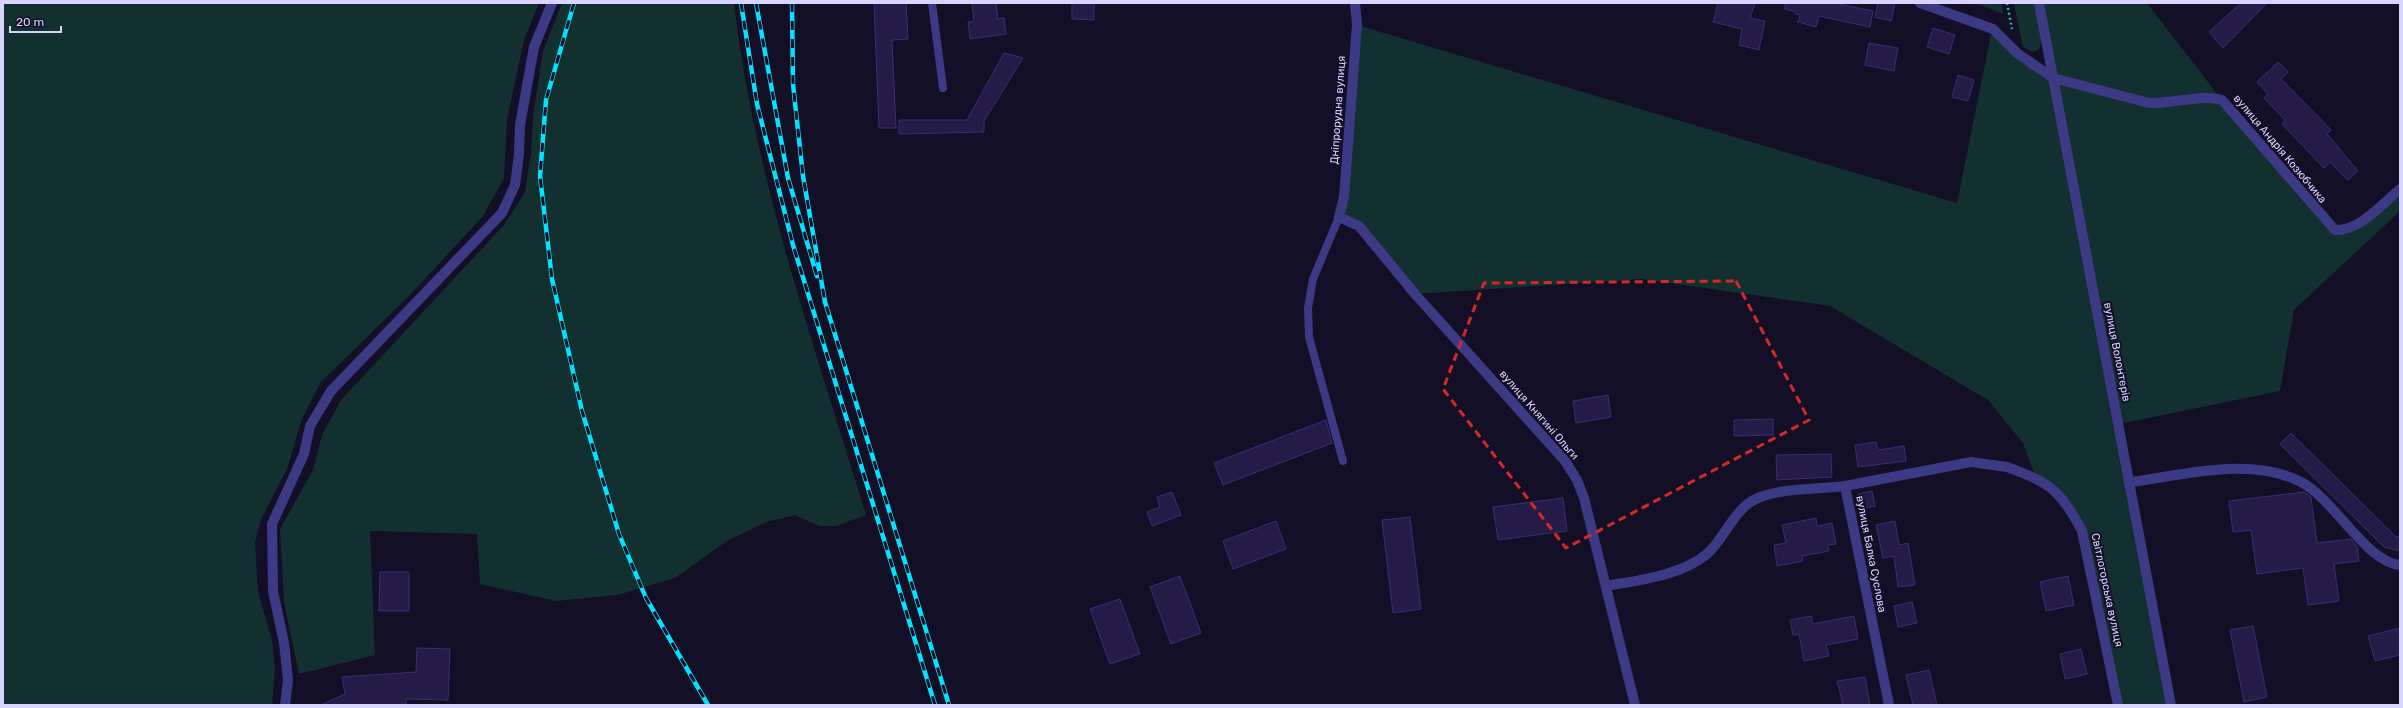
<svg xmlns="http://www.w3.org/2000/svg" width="2403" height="708" viewBox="0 0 2403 708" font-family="Rubik,sans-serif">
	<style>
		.green { fill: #12302f }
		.building { fill: #241b47; stroke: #3b2d73 }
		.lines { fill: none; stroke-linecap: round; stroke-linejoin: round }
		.path { stroke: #2fb8b0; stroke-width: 2.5; stroke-dasharray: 2 3; stroke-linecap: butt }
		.service { stroke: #3d3a85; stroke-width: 8 }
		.pedestrian { stroke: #3d3a85; stroke-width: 10 }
		.minor { stroke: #3d3a85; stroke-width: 10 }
		.tertiary { stroke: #3d3a85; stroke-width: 10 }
		.rail-casing { stroke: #00e5ff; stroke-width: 4.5 }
		.rail { stroke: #130f26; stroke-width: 3; stroke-dasharray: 9; stroke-linecap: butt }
		.marked { fill: none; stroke: #d62828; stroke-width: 3; stroke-dasharray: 8 5; stroke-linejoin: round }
		.labels { text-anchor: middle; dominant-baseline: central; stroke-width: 4; stroke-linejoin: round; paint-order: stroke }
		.street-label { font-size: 11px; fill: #d9d4ff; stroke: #130f26 }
	</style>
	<rect width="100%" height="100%" fill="#130f26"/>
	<g class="green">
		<polygon points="3,3 539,3 524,40 507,120 504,178 483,216 410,295 321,382 302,419 287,469 261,519 255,543 258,591 272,640 275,669 272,705 3,705"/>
		<path d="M562,3H734C754,178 815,347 866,515L837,526H819L795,515L766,522L727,541L675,578L618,595L556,601L480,584L477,534L370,531L375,655L299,674L284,602L280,529L313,470L322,435L341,400L504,225L525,192L531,153L533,116L543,51Z"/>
		<polygon points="1976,3 2001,3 2003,14"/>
		<polygon points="2014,3 2035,3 2042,40 2039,49 2033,52 2023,47"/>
		<polygon points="2039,3 2147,3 2222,100 2327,222 2344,230 2400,189 2400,211 2294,310 2280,391 2119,424 2171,705 2118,705 2082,531 2071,509 2035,476 2023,443 1988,400 1830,306 1641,279 1415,294 1359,226 1339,217 1357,25 1957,203 1991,34 2052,78"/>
	</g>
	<g class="building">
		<polygon points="874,3 906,3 908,39 892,40 896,128 879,128"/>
		<polygon points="972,3 996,3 998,19 1004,18 1006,34 970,39 968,22 974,21"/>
		<polygon points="1072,3 1094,3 1094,20 1072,19"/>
		<polygon points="1718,3 1755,3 1750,18 1765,21 1759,50 1739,45 1742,29 1713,22"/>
		<polygon points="1785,3 1834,3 1873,11 1870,27 1819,16 1816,27 1798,22 1800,15 1795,14 1796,12 1785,9"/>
		<polygon points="1878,3 1895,3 1891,21 1875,17"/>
		<polygon points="2241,3 2267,3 2223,48 2209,32"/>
		<polygon points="1933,28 1955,35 1949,54 1927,47"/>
		<polygon points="1869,43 1898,48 1894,71 1865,65"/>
		<polygon points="1004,53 1023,58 984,121 984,132 899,134 899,120 967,120"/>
		<polygon points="2278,62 2288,72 2281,79 2331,130 2327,134 2358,171 2348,180 2330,162 2324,168 2282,124 2285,120 2264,98 2268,94 2257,82"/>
		<polygon points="1958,75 1974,80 1968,101 1952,97"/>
		<polygon points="1608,395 1611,417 1576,423 1573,401"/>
		<polygon points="1773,419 1773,435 1734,436 1734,420"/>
		<polygon points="1326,420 1332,443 1223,485 1214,463"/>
		<polygon points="2291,433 2395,536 2400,537 2400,551 2384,547 2280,444"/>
		<polygon points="1876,442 1878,450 1904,446 1906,461 1858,467 1855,445"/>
		<polygon points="1831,454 1832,477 1777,480 1776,455"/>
		<polygon points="1872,491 1875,506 1861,509 1858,494"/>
		<polygon points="1172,492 1181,515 1152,526 1147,512 1160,507 1157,497"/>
		<polygon points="2304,492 2311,497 2317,543 2351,539 2357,546 2359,561 2334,564 2339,601 2308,605 2303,568 2257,574 2251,530 2233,532 2229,501"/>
		<polygon points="1563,498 1567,531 1498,540 1493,507"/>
		<polygon points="1410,517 1421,609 1393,613 1382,520"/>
		<polygon points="1816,518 1817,526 1832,523 1836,544 1828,545 1829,551 1802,556 1803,561 1777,566 1774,545 1786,543 1782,525"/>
		<polygon points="1276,521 1286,549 1233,569 1223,541"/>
		<polygon points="1895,521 1899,545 1908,543 1915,585 1898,587 1894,556 1883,558 1876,525"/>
		<polygon points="380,572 409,572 409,611 379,611"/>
		<polygon points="1180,576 1201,633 1171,644 1150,587"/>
		<polygon points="2068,576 2074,605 2046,611 2040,582"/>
		<polygon points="1120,599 1140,654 1110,664 1090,609"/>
		<polygon points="1912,602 1917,623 1898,627 1894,606"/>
		<polygon points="1811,616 1813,624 1854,616 1858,639 1826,645 1829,656 1804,661 1799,634 1793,635 1790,620"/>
		<polygon points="2253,626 2267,697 2244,702 2230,630"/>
		<polygon points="2400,628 2400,655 2375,661 2368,636"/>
		<polygon points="417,648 450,649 448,700 406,699 406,705 321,705 345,694 342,677 416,672"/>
		<polygon points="2081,649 2087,674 2065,679 2060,654"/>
		<polygon points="1929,670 1937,705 1913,705 1906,675"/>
		<polygon points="1865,677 1870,705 1843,705 1837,681"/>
	</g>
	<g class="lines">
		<polyline class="path" points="2007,3 2012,29"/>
		<g class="service">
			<polyline points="932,3 943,88"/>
			<polyline points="1339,217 1313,279 1308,308 1309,337 1343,461"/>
		</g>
		<path class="pedestrian" d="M2007,467C2050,482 2061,491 2082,531L2118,705"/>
		<g class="minor">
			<polyline points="1355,3 1357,25 1344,197 1339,217 1359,226 1415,294 1565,461 1577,480 1584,498 1635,705"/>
			<path d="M1920,3L1993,29L2017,53L2053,78L2149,103C2174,104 2198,94 2222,100L2335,230C2360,231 2382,204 2400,189"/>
			<path d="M2131,482C2184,475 2251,456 2301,482C2334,499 2367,563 2400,565"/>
			<polyline points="1845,486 1971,462 2007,467"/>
			<path d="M1606,586C1639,580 1680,576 1707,554C1725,538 1735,507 1758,498C1782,488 1819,489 1845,486L1889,705"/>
			<polyline points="285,705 288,680 284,643 273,591 272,524 304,454 310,426 331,391 502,213 515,185 519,154 520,125 534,47 552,3"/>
		</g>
		<polyline class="tertiary" points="2039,3 2171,705"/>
		<g class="rail-casing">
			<g id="rail">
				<polyline points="574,3 546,100 540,176 552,279 582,411 619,534 646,598 708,705"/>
				<polyline points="741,3 757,104 793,245 935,705"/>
				<polyline points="756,3 788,178 817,276"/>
				<polyline points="792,3 793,84 803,176 825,302 949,705"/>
			</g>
		</g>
		<use href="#rail" class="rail"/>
	</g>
	<path class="marked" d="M1736,281L1809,420L1566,548L1443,389L1484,283Z"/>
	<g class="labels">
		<g class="street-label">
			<text transform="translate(1338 110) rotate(-86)">Дніпрорудна вулиця</text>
			<text transform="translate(2280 149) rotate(50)">вулиця Андрія Козюбчика</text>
			<text transform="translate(2117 352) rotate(79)">вулиця Волонтерів</text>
			<text transform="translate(1539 415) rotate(49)">вулиця Княгині Ольги</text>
			<text transform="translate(1871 554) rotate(79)">вулиця Балка Суслова</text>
			<text transform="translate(2107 590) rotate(78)">Світлогорська вулиця</text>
		</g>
	</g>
	<rect width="2403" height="708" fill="none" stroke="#d9d4ff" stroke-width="8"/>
	<path d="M10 26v6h51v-6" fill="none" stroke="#d9d4ff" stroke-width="2"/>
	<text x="16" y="26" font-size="12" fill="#d9d4ff" stroke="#130f26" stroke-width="3" paint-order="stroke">20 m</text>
</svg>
